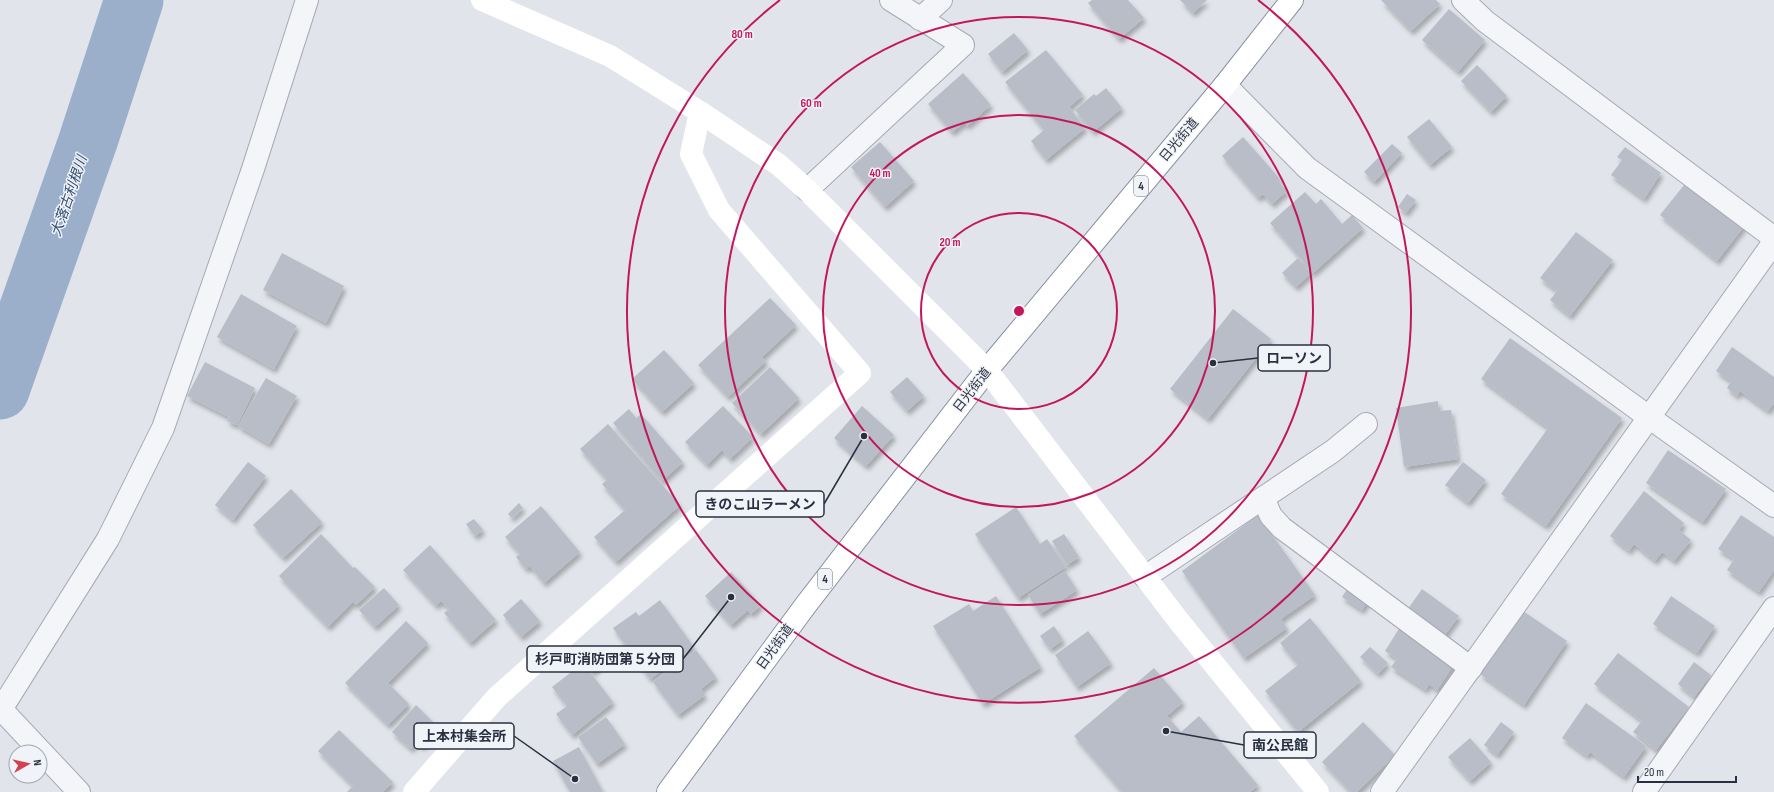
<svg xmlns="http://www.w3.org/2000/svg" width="1774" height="792" viewBox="0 0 1774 792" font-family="'Sofia Sans Condensed','Noto Sans JP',sans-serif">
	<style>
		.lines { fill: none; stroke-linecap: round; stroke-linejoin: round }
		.river { stroke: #9bafca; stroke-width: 59 }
		.building { fill: #b8bdc7; filter: url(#shadow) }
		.street-casing { stroke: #a6aab4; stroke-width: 24 }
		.highway-casing { stroke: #8890a0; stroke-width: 24 }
		.street { stroke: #f3f5f8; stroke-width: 22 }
		.secondary { stroke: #fff; stroke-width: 22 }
		.highway { stroke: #fff; stroke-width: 22 }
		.ring { fill: none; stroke: #c2185b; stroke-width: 2 }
		.labels { text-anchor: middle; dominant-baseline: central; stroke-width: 3; stroke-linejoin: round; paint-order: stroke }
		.shield { fill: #f0f3f7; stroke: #656a78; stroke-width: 1 }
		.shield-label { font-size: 12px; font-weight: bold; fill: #293041 }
		.street-label { font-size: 13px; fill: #293041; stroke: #f0f3f7 }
		.water-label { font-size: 14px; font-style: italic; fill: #324d76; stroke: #f0f3f7 }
		.centre { fill: #c2185b; stroke: #f0f3f7; stroke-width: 2 }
		.ring-label { font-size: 12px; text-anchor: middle; font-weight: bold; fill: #c2185b; stroke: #f0f3f7; stroke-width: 3; stroke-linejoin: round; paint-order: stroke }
		.leader { fill: none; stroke: #293041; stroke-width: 1.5 }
		.callout-dot { fill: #293041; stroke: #f0f3f7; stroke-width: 1.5 }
		.callout { fill: #f0f3f7; stroke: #293041; stroke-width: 1.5 }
		.callout-label { font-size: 14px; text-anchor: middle; font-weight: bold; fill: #293041 }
	</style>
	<defs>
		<filter id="shadow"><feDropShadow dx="2.5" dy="4.5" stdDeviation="2" flood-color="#0004"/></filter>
	</defs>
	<rect width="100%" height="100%" fill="#e1e4ea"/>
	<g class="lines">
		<polyline class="river" points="0,390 88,141 134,0"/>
	</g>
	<g class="building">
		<polygon points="1092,0 1128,0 1144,18 1119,39 1088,3"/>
		<polygon points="1180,0 1207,0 1193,13"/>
		<polygon points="1381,0 1436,0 1440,4 1411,31"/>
		<polygon points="1449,9 1485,40 1458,72 1422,40"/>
		<polygon points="1014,33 1028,50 1002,72 988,54"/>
		<polygon points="1046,50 1083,95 1069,107 1085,128 1046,160 1031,141 1044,130 1005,82"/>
		<polygon points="1477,65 1507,96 1491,112 1461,81"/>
		<polygon points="963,73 991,105 967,126 965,122 952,132 928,104"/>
		<polygon points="1106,88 1122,108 1093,132 1075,110 1094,94 1096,96"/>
		<polygon points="1429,119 1452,147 1430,165 1407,137"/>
		<polygon points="1243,137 1280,179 1278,181 1287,191 1272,204 1263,194 1258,198 1222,156"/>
		<polygon points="880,142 914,181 885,207 851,167"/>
		<polygon points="1392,144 1402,153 1374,182 1364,172"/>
		<polygon points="1625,147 1661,173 1644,199 1611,175 1622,160 1617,157"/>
		<polygon points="1688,180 1745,225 1717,261 1660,215"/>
		<polygon points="1305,192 1316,204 1321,199 1342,224 1352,215 1363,228 1313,273 1270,223"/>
		<polygon points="1407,194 1416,200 1406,213 1398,207"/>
		<polygon points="1576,232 1613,260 1570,316 1550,300 1557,291 1540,278"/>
		<polygon points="282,253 344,286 326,323 263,290"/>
		<polygon points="1298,258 1311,273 1296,287 1282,273"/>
		<polygon points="241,294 297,326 274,369 217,337"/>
		<polygon points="770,298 796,325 762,357 766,361 728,397 698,365"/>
		<polygon points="1233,309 1271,339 1208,419 1170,389"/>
		<polygon points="1510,338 1622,418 1546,526 1501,494 1548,428 1481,379"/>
		<polygon points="1732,347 1774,377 1774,403 1768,411 1740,391 1737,396 1727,388 1731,381 1716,371"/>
		<polygon points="664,350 694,383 662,412 632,379"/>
		<polygon points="205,362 255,388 237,425 227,421 229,417 187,396"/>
		<polygon points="770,367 799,398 761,434 732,403"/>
		<polygon points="907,377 924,396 907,411 890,392"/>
		<polygon points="266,378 297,396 269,444 238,426"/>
		<polygon points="1438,401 1439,411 1451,410 1458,459 1404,467 1396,408"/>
		<polygon points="723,406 753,437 730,459 722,450 707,465 685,442"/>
		<polygon points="862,406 894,435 866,466 834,438"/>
		<polygon points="629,409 636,418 641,414 683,462 662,481 613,423"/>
		<polygon points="608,424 680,505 616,562 594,537 625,510 602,484 607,480 580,449"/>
		<polygon points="1668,450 1726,489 1703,522 1646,483"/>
		<polygon points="248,462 266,476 233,520 215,505"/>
		<polygon points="1463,462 1486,480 1468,503 1445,485"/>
		<polygon points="291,489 322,522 283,558 253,525"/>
		<polygon points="1644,491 1684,523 1679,530 1691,540 1674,561 1662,552 1655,561 1634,544 1629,551 1610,536"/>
		<polygon points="519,503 523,508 512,518 508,514"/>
		<polygon points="541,506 580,552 544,583 530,566 526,569 516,557 520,554 505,537"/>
		<polygon points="1016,507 1040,544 1047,539 1066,567 1018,598 975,534"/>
		<polygon points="1258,515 1315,595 1281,619 1287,628 1244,658 1182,571"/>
		<polygon points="1741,515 1774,537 1774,570 1759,592 1727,570 1734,559 1718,549"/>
		<polygon points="474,519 483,530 475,536 466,524"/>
		<polygon points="321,534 353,568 355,567 375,587 356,605 353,602 328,627 279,576"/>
		<polygon points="1064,534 1079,557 1067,565 1052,541"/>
		<polygon points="430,545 496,620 470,643 444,613 449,609 441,601 436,606 403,570"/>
		<polygon points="1065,571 1077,590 1040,614 1028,595"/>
		<polygon points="731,572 761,605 751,614 748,610 731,625 705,596"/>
		<polygon points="1349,586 1369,599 1362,610 1342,597"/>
		<polygon points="384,588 399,605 375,627 359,610"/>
		<polygon points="1422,589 1459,616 1441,640 1405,613"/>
		<polygon points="996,596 1041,667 983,704 933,626 969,604 973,611"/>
		<polygon points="1671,596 1715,626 1697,653 1653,624"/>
		<polygon points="521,599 540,621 521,637 503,615"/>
		<polygon points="660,600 694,647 650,679 613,628 636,612 639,616"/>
		<polygon points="1523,611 1567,641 1524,705 1480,674"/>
		<polygon points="1310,618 1361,681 1298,732 1265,691 1298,665 1280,643"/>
		<polygon points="406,621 428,643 388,683 409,704 388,725 345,683"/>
		<polygon points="1054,626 1063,640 1050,649 1040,636"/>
		<polygon points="1400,627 1455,663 1437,690 1429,684 1426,690 1391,667 1397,659 1385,651"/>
		<polygon points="1088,631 1111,663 1077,687 1055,655"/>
		<polygon points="588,645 603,663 593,672 578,655"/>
		<polygon points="1370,647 1388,663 1378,674 1360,657"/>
		<polygon points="696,650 716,677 701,689 705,695 678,715 653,682"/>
		<polygon points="1618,653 1689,707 1656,750 1633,732 1642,721 1594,684"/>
		<polygon points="1694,662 1711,675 1694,697 1678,684"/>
		<polygon points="583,663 613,702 572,735 556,714 567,706 552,687"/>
		<polygon points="1154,668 1183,702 1167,716 1181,732 1199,716 1258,785 1250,792 1122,792 1074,736"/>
		<polygon points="1586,703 1646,746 1624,777 1590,752 1587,756 1562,738"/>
		<polygon points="416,705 439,728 422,747 417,742 411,749 392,732"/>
		<polygon points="606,717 625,744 597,764 578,737"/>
		<polygon points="1363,722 1395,755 1357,792 1351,792 1322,762"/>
		<polygon points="1501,722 1514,732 1497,755 1484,745"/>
		<polygon points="339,730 393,782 383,792 347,792 353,786 318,751"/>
		<polygon points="1470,738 1491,762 1470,781 1448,757"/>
		<polygon points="579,747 603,792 570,792 553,761"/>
	</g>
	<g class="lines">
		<g class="street-casing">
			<g id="street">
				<polyline points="1463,0 1485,21 1774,238"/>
				<polyline points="920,19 941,0"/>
				<polyline points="1225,85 1307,168 1650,418 1774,506"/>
				<polyline points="807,190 963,45 891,0"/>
				<polyline points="1263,498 1271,516 1282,528 1471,668"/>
				<polyline points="1145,577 1333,451 1366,424"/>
				<polyline points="1,709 79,792"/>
				<polyline points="0,711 108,539 163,428 253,169 307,0"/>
				<polyline points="1382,792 1774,242"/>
				<polyline points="1644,792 1774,608"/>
			</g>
		</g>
		<g class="highway-casing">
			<polyline id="highway" points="668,792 805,606 987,370 1225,85 1292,0"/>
		</g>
		<use href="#street" class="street"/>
		<g class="secondary">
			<polyline points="482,0 610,56 700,112 779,165 807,190 987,370 1178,620 1318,792"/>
			<polyline points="414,792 497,697 860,373 719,210 691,154 700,112"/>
		</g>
		<use href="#highway" class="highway"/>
	</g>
	<g class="ring">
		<circle cx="1019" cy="311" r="98"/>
		<circle cx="1019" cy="311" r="196"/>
		<circle cx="1019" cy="311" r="294"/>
		<path d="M1258 0A392 392 0 1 1 780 0"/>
	</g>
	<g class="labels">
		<g class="shield">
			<rect x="1134" y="176" width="14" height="20" rx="3"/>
			<rect x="818" y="569" width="14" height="20" rx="3"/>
		</g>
		<g class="shield-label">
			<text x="1141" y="186">4</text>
			<text x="825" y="579">4</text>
		</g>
		<g class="street-label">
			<text transform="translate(1179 140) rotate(-50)">日光街道</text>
			<text transform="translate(972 390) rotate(-52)">日光街道</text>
			<text transform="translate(775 647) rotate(-54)">日光街道</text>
		</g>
		<g class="water-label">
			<text transform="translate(69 196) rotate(-71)">大落古利根川</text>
		</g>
	</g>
	<circle cx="1019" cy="311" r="6" class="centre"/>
	<g class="ring-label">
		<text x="742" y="38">80 m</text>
		<text x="811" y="107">60 m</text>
		<text x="880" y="177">40 m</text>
		<text x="950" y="246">20 m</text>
	</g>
	<path class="leader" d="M1213 363L1258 358M864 436L824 504M731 597L683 659M575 779L514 736M1166 731L1244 745"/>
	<g class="callout-dot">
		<circle cx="1213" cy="363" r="4"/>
		<circle cx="864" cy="436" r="4"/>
		<circle cx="731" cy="597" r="4"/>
		<circle cx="575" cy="779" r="4"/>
		<circle cx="1166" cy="731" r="4"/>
	</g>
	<g class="callout">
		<rect x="1258" y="345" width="72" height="26" rx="4"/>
		<rect x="696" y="491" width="128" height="26" rx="4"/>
		<rect x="527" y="646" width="156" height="26" rx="4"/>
		<rect x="414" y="723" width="100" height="26" rx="4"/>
		<rect x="1244" y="732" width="72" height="26" rx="4"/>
	</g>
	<g class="callout-label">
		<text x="1294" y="363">ローソン</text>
		<text x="760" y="509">きのこ山ラーメン</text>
		<text x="605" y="664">杉戸町消防団第５分団</text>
		<text x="464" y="741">上本村集会所</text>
		<text x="1280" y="750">南公民館</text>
	</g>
	<g transform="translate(28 764) rotate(82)"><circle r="19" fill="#f0f3f7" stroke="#a0a5ae"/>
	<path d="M0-3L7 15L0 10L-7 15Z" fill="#d04452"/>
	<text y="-6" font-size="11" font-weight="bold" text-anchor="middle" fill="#293041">N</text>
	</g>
	<path d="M1638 776v6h98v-6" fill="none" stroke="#293041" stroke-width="2"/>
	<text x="1644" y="776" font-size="12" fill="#293041" stroke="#f0f3f7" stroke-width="3" paint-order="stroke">20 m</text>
</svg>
